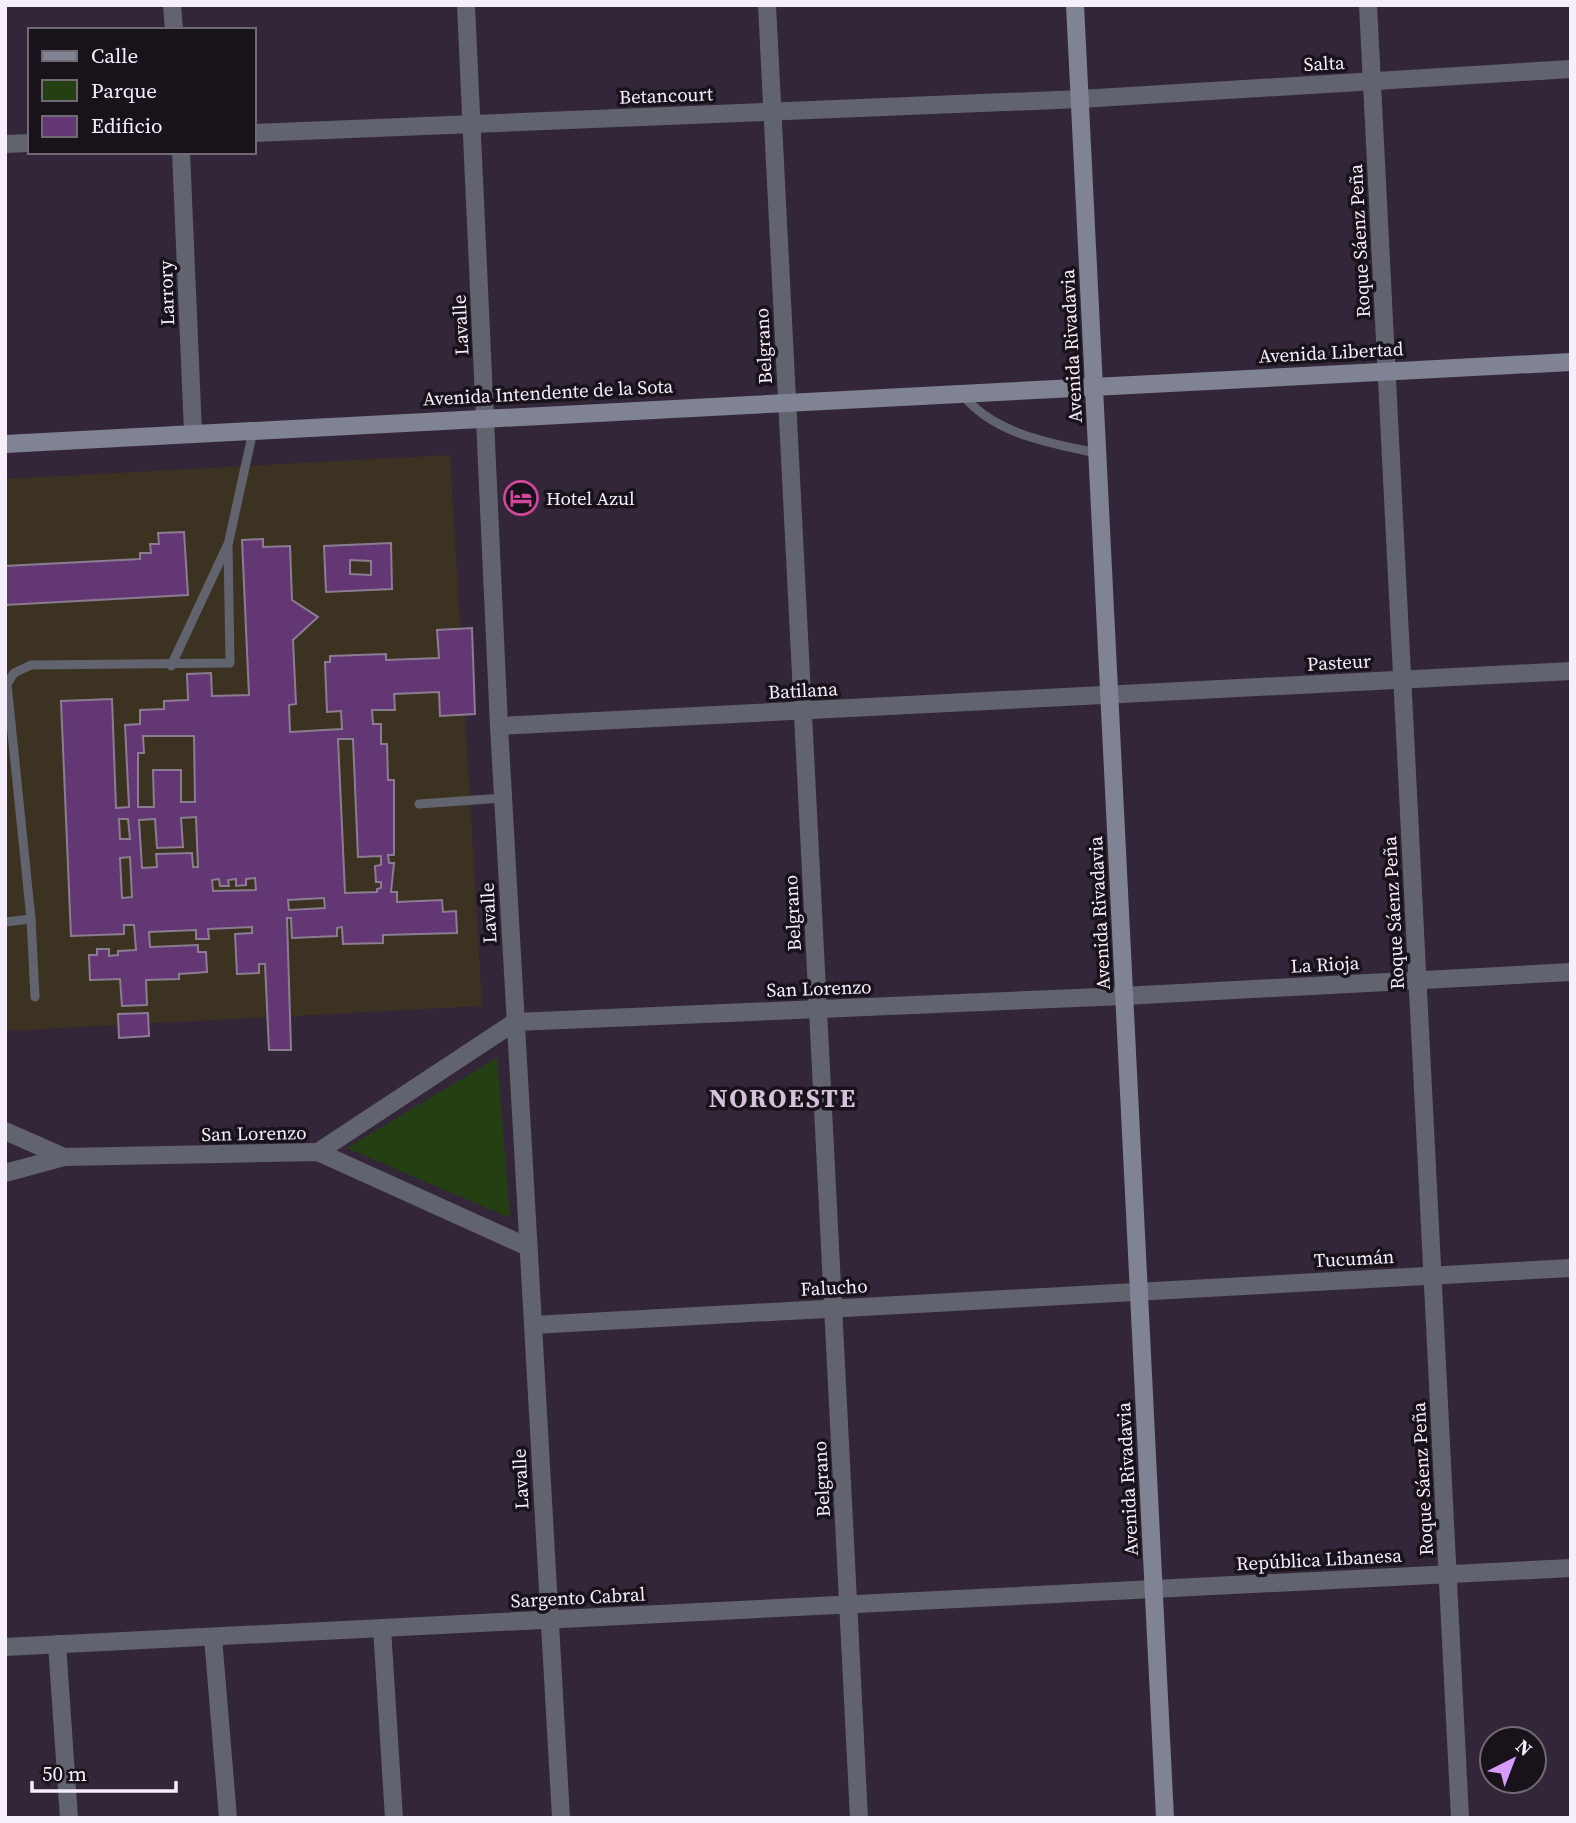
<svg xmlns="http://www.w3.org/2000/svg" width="1576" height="1823" viewBox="0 0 1576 1823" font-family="'Source Serif 4',serif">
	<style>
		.medical { fill: #3c3222 }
		.green { fill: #244012 }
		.building { fill: #633774; stroke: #8c7c92; stroke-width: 2; fill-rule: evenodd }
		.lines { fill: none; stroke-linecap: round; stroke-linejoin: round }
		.lane { stroke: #61646e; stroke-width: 9 }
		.street { stroke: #61646e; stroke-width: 18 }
		.secondary { stroke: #7f8394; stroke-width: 18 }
		.labels { text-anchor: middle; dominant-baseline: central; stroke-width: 7; stroke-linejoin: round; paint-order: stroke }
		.street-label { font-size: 19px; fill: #f7eefb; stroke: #18121a }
		.poi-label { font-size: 19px; fill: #f7eefb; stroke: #18121a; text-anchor: start }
		.district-label { font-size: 26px; font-weight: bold; letter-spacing: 2px; fill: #d3c2da; stroke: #18121a }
	</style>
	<rect width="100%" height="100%" fill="#332639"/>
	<polygon class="medical" points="450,455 482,1006 5,1031 5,479"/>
	<polygon class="green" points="497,1058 510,1218 347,1148"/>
	<g class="building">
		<polygon points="184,532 188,595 5,605 5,566 140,559 140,553 151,553 150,544 159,544 158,533"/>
		<path d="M263,539V547L290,546L292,600L318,617L293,640L296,704L289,705L290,732L342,729L341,711L327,712L325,662H330V656L386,654V660L439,658L437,630L472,628L475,714L440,716L439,692L394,694L395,710H372L373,724H381V744H387L388,780H394V855H388L389,863H394L391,892H397V902L442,900L443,912L456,911L457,933L383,935V943L343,944L342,927L337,928V936L292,938L291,918H287L291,1050H269L265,964H259V973L237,974L235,934L252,933V927L208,929L209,939H196V930L149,932L150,947L198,945V952H206L207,972L179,974V979L146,980L147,1005L122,1006L120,979L90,980L89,955H97V949H109V956L118,955V951L136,950L134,925H124V934L71,936L61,701L112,699L116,808L129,807L125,725L140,724V710L164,709V701L188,700L187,674L211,673L212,696L249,695L242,540ZM143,736H194L195,802H181V770H153L154,807H138V753H144ZM338,739H353L358,857L381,856V865L375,866L376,882H381V888L377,889V892L345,893ZM196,817L198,867H193L192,853L156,854L157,867L142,868L139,820L155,819L157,848L183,847L181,818ZM119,819H128L130,839H120ZM130,857L132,897L122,898L120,858ZM255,878L256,890L213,891L212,880L219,879L220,886H229L228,880L236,879V886L246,885V879ZM324,898L325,908L289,910L288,900Z"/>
		<path d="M391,543L392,589L326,592L324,546ZM350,560L371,561V575L350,574Z"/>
		<polygon points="148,1013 149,1036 119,1038 118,1014"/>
	</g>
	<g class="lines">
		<g class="lane">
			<path d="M961,393C993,434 1049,443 1097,453"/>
			<polyline points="171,666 227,546"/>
			<polyline points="419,804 503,798"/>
			<polyline points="5,922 31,919"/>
			<polyline points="35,997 31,919 7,684 14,673 31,665 230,663 228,545 253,431"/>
		</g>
		<g class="street">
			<polyline points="172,5 174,30"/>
			<polyline points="466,5 499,726 561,1818"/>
			<polyline points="767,5 859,1818"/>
			<polyline points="1368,5 1460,1818"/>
			<polyline points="254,133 1080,99 1571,69"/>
			<polyline points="5,144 30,143"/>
			<polyline points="181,152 193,432"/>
			<polyline points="499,726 1571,671"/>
			<polyline points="5,1131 64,1157"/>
			<polyline points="318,1152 515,1022 1124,996 1571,972"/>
			<polyline points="5,1173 64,1157 318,1152 528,1247"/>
			<polyline points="533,1325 1571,1268"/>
			<polyline points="382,1628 394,1818"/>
			<polyline points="213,1637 228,1818"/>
			<polyline points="57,1644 69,1818"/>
			<polyline points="5,1647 1571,1568"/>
		</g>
		<g class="secondary">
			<polyline points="1075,5 1165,1818"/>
			<polyline points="5,444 1571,362"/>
		</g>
	</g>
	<defs>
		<g id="hotel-ring" transform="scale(1.75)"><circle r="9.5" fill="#18121a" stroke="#d1479c" stroke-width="1.5"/><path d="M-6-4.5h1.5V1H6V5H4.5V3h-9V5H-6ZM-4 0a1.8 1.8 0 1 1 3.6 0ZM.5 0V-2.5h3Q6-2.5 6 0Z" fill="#d1479c"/></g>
	</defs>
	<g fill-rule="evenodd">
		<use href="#hotel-ring" x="521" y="498"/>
	</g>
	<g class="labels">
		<g class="street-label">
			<text transform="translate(1324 63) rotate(-3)">Salta</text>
			<text transform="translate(666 95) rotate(-2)">Betancourt</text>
			<text transform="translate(1359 241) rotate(-93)">Roque Sáenz Peña</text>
			<text transform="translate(166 293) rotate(-92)">Larrory</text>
			<text transform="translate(460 325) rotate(-93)">Lavalle</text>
			<text transform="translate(763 346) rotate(-93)">Belgrano</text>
			<text transform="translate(1071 346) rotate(-93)">Avenida Rivadavia</text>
			<text transform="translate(1331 352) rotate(-3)">Avenida Libertad</text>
			<text transform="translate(548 392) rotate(-3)">Avenida Intendente de la Sota</text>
			<text transform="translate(1339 662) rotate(-3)">Pasteur</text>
			<text transform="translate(803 690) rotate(-3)">Batilana</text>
			<text transform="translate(488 913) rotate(-93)">Lavalle</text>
			<text transform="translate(792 913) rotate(-93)">Belgrano</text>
			<text transform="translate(1099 913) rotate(-93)">Avenida Rivadavia</text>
			<text transform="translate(1393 913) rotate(-93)">Roque Sáenz Peña</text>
			<text transform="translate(1325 964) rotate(-3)">La Rioja</text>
			<text transform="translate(819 988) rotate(-2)">San Lorenzo</text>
			<text transform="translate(254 1133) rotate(-1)">San Lorenzo</text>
			<text transform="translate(1354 1258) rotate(-3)">Tucumán</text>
			<text transform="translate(834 1287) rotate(-3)">Falucho</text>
			<text transform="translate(520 1479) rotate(-93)">Lavalle</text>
			<text transform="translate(821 1479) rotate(-93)">Belgrano</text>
			<text transform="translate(1127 1479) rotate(-93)">Avenida Rivadavia</text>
			<text transform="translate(1422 1479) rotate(-93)">Roque Sáenz Peña</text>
			<text transform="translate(1319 1559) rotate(-3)">República Libanesa</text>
			<text transform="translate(578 1597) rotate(-3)">Sargento Cabral</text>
		</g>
		<g class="poi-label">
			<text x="546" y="498">Hotel Azul</text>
		</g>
		<g class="district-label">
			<text x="783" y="1098">NOROESTE</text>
		</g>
	</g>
	<rect width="1576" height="1823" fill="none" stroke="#f7eefb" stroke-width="14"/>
	<rect x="28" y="28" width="228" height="126" fill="#18121a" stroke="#716a74" stroke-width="2"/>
	<rect x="42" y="51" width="35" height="10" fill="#7f8394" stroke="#716a74" stroke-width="2"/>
	<text x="91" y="63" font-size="21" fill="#f7eefb">Calle</text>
	<rect x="42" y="80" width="35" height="21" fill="#244012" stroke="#716a74" stroke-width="2"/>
	<text x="91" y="98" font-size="21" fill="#f7eefb">Parque</text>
	<rect x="42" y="116" width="35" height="21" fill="#633774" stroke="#716a74" stroke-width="2"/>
	<text x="91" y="133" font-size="21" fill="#f7eefb">Edificio</text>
	<g transform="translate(1513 1760) rotate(42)"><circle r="33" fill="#18121a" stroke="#716a74" stroke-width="2"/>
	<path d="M0-5L12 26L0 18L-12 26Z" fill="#d59cfb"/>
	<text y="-10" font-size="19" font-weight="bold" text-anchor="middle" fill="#f7eefb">N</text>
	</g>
	<path d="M32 1781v10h144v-10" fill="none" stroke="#f7eefb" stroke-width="3.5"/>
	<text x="42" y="1781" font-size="21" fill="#f7eefb" stroke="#18121a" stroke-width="5" paint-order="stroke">50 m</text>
</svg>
